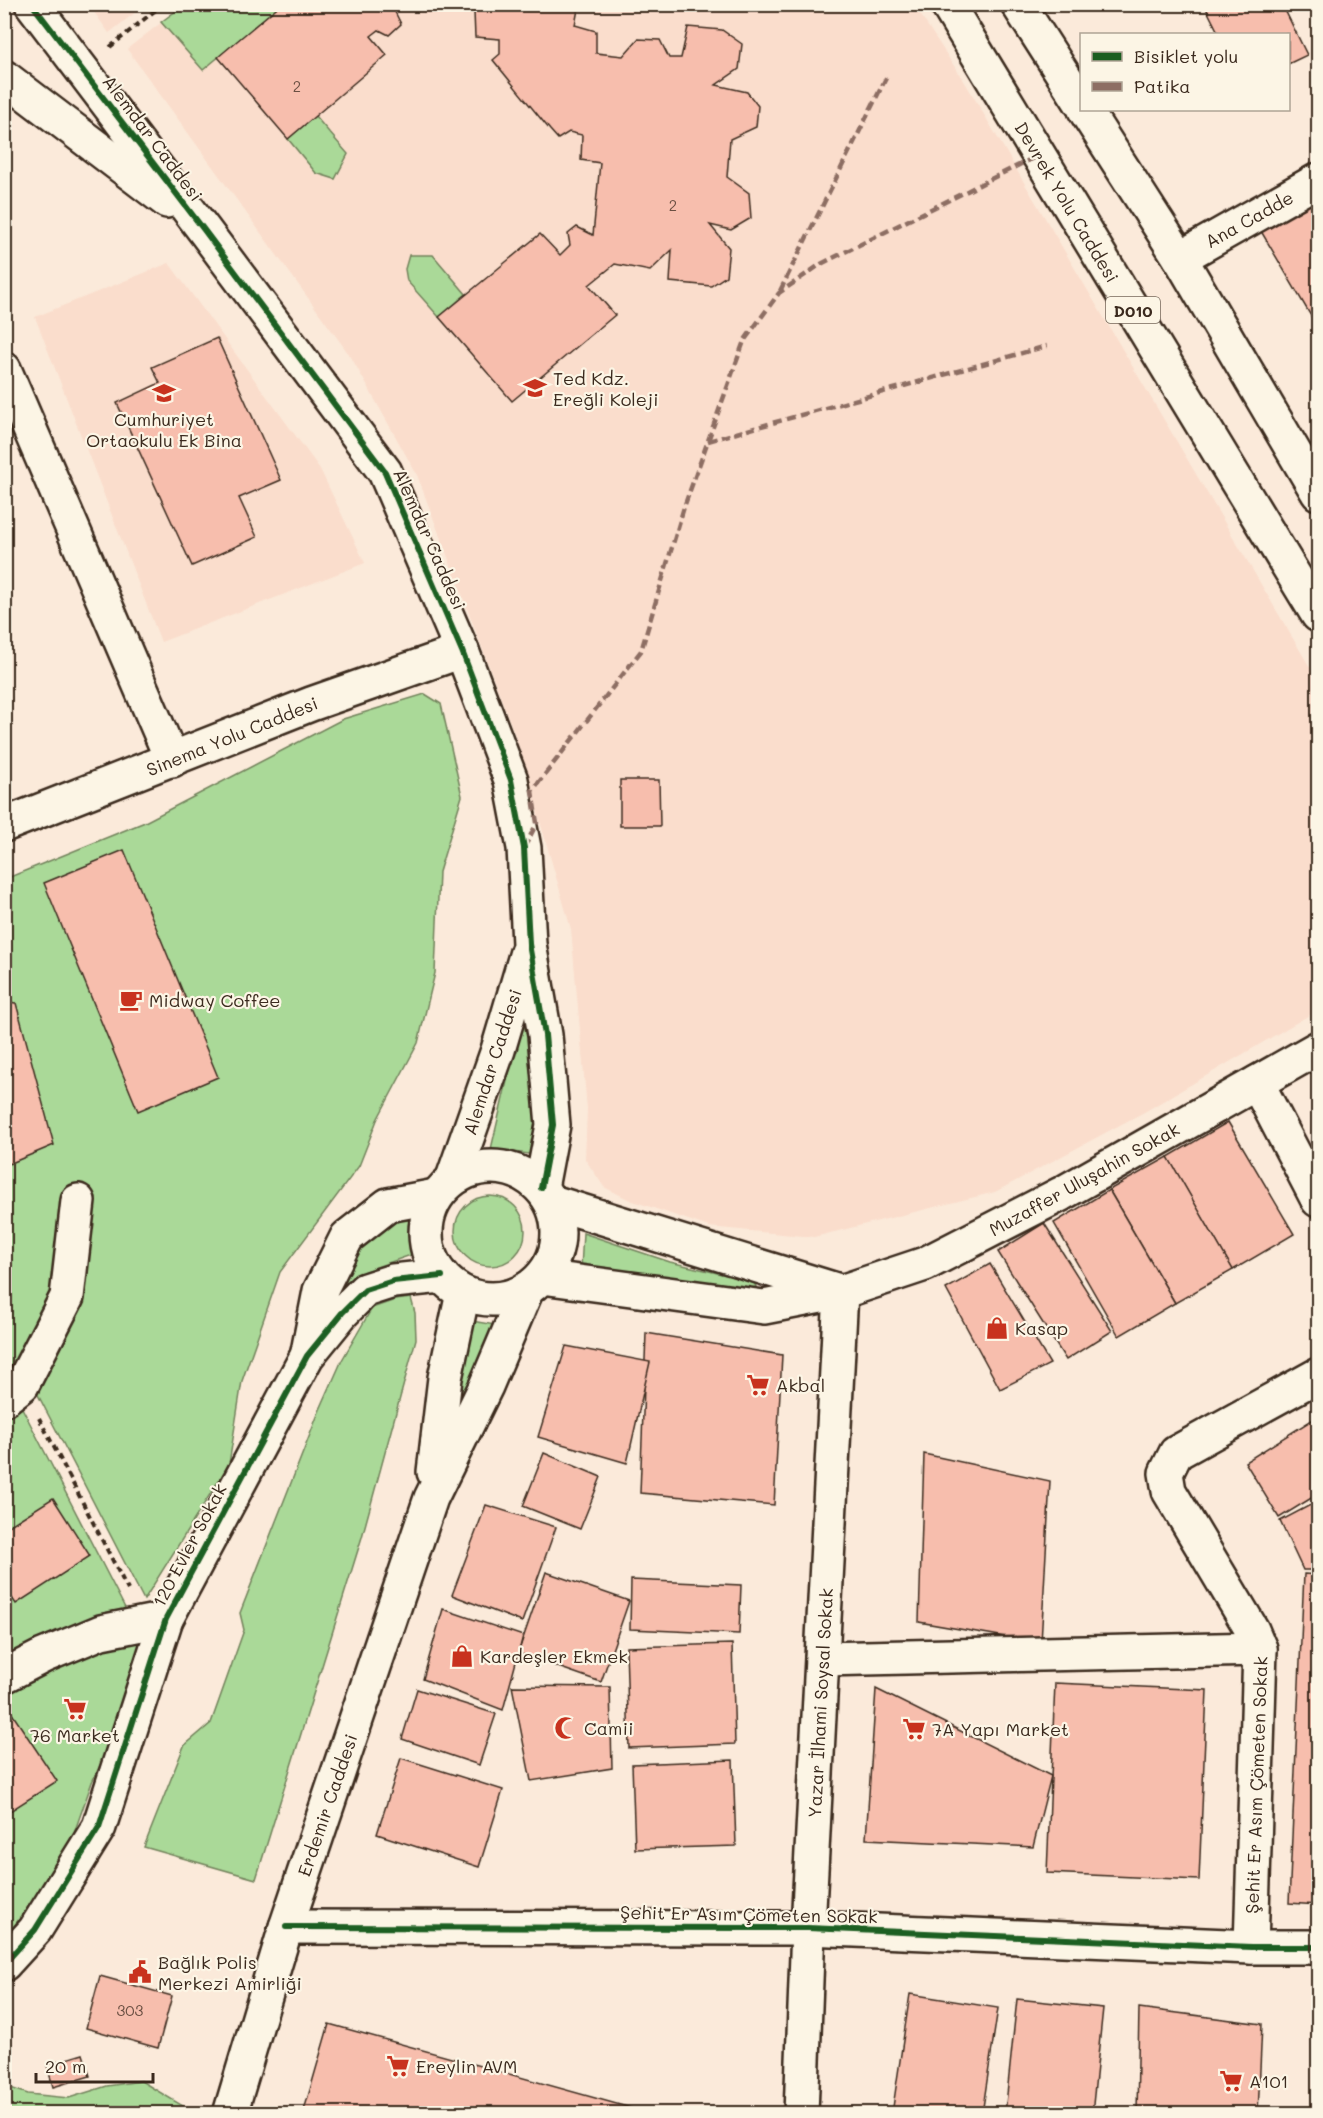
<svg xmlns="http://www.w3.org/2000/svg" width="1323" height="2118" viewBox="0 0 1323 2118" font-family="Mali,sans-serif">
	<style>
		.built { fill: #faddcc }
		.green { fill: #aad998; stroke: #72825b; stroke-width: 1.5 }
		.building { fill: #f7bead; stroke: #3b2a1e; stroke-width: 1.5 }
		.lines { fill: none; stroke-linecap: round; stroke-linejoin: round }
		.minor-casing { stroke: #3b2a1e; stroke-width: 38 }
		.major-casing { stroke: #3b2a1e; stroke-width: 38 }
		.highway-casing { stroke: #3b2a1e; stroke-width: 38 }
		.path { stroke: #3b2a1e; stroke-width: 4; stroke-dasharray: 6 4.5; stroke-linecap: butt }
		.minor { stroke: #fcf5e5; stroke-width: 33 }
		.major { stroke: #fcf5e5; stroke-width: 33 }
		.highway { stroke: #fcf5e5; stroke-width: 33 }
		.quiet { stroke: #8d6e63; stroke-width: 4.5; stroke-dasharray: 9 4.5; stroke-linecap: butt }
		.cycleway-casing { stroke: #fcf5e5; stroke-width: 10 }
		.cycleway { stroke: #1b5e20; stroke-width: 6 }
		.labels { text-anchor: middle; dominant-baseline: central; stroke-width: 4.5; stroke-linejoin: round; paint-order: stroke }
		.number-label { font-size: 15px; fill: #6a4f42 }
		.shield { fill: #fcf5e5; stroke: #75675a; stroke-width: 1.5 }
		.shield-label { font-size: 16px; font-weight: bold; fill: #3b2a1e }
		.street-label { font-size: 18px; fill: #3b2a1e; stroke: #fcf5e5 }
		.poi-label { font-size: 18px; fill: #3b2a1e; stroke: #fcf5e5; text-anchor: start }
	</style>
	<rect width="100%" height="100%" fill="#fbeada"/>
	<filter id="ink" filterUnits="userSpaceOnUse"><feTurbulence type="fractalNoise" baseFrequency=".0167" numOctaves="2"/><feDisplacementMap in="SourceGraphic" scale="12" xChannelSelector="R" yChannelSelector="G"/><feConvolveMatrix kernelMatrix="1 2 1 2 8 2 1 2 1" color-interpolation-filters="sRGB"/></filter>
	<g filter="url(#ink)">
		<g class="built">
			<polygon points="89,5 145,5 109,33"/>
			<polygon points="184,5 914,5 966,84 1318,681 1318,1010 1146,1111 995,1192 814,1237 709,1227 630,1200 604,1187 585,1159 587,1109 571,929 516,738 417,475 351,357 127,49"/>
			<polygon points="169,263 320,469 365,563 161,642 35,317"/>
		</g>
		<g class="green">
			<polygon points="184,5 281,5 203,70 161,22"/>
			<polygon points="315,116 348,154 335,179 316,173 288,139"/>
			<polygon points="409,255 433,255 466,294 439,317 407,281 405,269"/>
			<polygon points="425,694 441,704 462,796 439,872 435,973 418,1043 377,1120 359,1166 280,1272 242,1381 229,1464 144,1600 35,1389 83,1284 96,1197 71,1187 49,1303 19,1369 5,1381 5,879 145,822 343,719"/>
			<polygon points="527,1011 538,1120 536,1155 491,1149 523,1013"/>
			<circle cx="490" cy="1231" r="35"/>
			<polygon points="413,1219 411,1255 365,1271 342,1284 352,1260 368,1240 395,1221"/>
			<polygon points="583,1233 670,1262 752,1281 756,1286 754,1289 581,1269"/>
			<polygon points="411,1298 415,1313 416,1339 362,1537 256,1879 144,1847 184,1746 211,1723 244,1630 240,1613 318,1414 342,1360 372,1308 395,1300"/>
			<polygon points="466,1320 501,1326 440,1454"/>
			<polygon points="19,1402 142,1641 127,1710 92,1782 66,1856 5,1938 4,1414"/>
			<polygon points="141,2081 183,2106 181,2113 5,2113 5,2086 28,2094 69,2098 107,2086"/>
		</g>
		<g class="building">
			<polygon points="281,4 403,4 395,12 401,24 389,35 379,30 371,36 387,55 288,139 218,57"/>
			<polygon points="408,4 579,4 575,25 596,31 596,53 623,56 638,39 660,40 669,58 681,58 688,27 722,30 742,44 739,69 716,85 747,92 758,106 756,127 730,139 727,177 749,193 751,218 731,230 710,225 729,248 726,276 711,286 670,282 672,250 650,271 615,264 589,285 615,315 512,401 439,317 540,234 560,255 570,245 568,234 577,227 593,235 600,163 581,160 582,135 569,132 558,139 550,130 493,60 500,54 500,39 475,37 474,12"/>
			<polygon points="1204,4 1282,4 1307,55 1288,64 1288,34 1219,34"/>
			<polygon points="1318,193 1318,328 1258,226"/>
			<polygon points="217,338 281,480 239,498 257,537 192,566 117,403 160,383 152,367"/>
			<polygon points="620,780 659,780 660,826 620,826"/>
			<polygon points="124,850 218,1077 138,1111 44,883"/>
			<polygon points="4,1002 16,1003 54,1145 4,1166"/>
			<polygon points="1228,1122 1294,1234 1233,1270 1168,1157"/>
			<polygon points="1168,1157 1233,1270 1175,1303 1109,1190"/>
			<polygon points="1109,1190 1175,1303 1119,1336 1054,1223"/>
			<polygon points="1044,1223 1112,1331 1066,1360 998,1252"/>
			<polygon points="990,1264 1050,1364 1000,1389 946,1289"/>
			<polygon points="646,1333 782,1355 774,1505 640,1493"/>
			<polygon points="566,1346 650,1362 627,1463 538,1437"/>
			<polygon points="1315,1418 1318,1424 1318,1494 1279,1518 1245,1462"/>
			<polygon points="544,1453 601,1477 580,1529 523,1506"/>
			<polygon points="924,1454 1050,1481 1041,1643 919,1622"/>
			<polygon points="53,1498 90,1556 16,1604 4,1586 4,1529"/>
			<polygon points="1318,1501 1318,1570 1303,1570 1280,1521"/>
			<polygon points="486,1505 556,1527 522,1622 452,1595"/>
			<polygon points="546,1572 629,1601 601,1682 518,1653"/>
			<polygon points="1304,1574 1318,1575 1318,1905 1289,1903"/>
			<polygon points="631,1580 741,1585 739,1634 630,1629"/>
			<polygon points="443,1609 523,1636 503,1710 423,1679"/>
			<polygon points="732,1644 735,1744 629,1748 626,1647"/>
			<polygon points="1055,1683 1207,1690 1199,1880 1047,1873"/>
			<polygon points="512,1686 610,1687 612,1768 531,1781"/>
			<polygon points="417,1689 496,1714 479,1765 402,1739"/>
			<polygon points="876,1689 1051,1776 1033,1847 866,1839"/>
			<polygon points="9,1709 57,1781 4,1815 4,1712"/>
			<polygon points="401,1758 503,1790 479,1867 377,1834"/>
			<polygon points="733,1760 736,1846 635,1849 632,1764"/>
			<polygon points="100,1976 172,1996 158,2048 86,2028"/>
			<polygon points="910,1994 998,2008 982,2114 892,2114"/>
			<polygon points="1017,1999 1103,2008 1092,2114 1005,2114"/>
			<polygon points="1139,2008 1262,2024 1258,2114 1137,2114"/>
			<polygon points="329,2024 631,2108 629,2114 303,2114"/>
			<polygon points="83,2054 90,2076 53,2087 47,2065"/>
		</g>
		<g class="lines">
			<g class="minor-casing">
				<g id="minor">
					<polyline points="32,4 204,230 385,472 462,651 511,780 524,848 529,944 545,1035 553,1125 541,1188"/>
					<polyline points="4,77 167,201"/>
					<polyline points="1180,258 1318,180"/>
					<polyline points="4,369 172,760"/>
					<polyline points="4,825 311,704 462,651"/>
					<polyline points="1257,1083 1318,1200"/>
					<polyline points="453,1178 498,1050 527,952"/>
					<polyline points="308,1352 320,1291 347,1237 388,1205 436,1196"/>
					<polyline points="4,1399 22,1385 67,1297 78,1201"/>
					<polyline points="822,1659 1260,1649"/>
					<polyline points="4,1676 43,1656 101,1632 166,1619"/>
					<polyline points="286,1927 808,1928 1251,1947 1318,1947"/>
					<polyline points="1251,1947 1260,1649 1252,1630 1169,1491 1166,1473 1176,1453 1318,1375"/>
					<polyline points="4,1964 35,1930 99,1827 166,1619 307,1356 342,1313 365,1290 393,1281 442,1276"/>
					<polyline points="801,2114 808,1928 841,1292"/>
				</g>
			</g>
			<g class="major-casing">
				<g id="major">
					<circle cx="492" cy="1233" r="66"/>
					<polyline points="552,1202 836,1290"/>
					<polyline points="542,1277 764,1307 841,1292 925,1264 1061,1194 1318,1048"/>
					<polyline points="434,1472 445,1378 463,1293"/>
					<polyline points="230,2114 286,1927 431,1498 486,1386 527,1289"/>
				</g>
			</g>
			<g class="highway-casing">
				<g id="highway">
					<polyline points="947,4 1318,615"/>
					<polyline points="1018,4 1082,104"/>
					<polyline points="1085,110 1180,258 1318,493"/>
				</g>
			</g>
			<g class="path">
				<polyline points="110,47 163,4"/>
				<polyline points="39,1418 128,1590"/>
			</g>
			<use href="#minor" class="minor"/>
			<use href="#major" class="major"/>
			<use href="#highway" class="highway"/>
			<g class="quiet">
				<polyline points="780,291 887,76"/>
				<polyline points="708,441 1047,346"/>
				<polyline points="524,848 537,823 532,791 641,651 684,507 744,341 779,293 821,264 1039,155"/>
			</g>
			<g class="cycleway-casing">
				<g id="cycleway">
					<polyline points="32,4 204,230 385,472 462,651 511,780 524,848 529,944 545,1035 553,1125 541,1188"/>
					<polyline points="286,1927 808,1928 1251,1947 1318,1947"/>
					<polyline points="4,1964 35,1930 99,1827 166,1619 307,1356 342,1313 365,1290 393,1281 442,1276"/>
				</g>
			</g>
			<use href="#cycleway" class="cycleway"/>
		</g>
	</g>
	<defs>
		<g id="school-bare" transform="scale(1.8)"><path d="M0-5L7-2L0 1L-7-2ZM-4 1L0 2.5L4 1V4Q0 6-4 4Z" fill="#c8321e" stroke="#fcf5e5" stroke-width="2.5" paint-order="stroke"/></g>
		<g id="cafe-bare" transform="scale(1.8)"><path d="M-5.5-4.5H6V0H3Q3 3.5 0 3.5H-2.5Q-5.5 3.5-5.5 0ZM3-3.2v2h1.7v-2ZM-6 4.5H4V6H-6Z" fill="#c8321e" stroke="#fcf5e5" stroke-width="2.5" paint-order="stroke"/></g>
		<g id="shop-bare" transform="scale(1.8)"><path d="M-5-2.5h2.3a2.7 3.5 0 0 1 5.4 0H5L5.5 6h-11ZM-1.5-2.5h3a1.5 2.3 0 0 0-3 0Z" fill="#c8321e" stroke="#fcf5e5" stroke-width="2.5" paint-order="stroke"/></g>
		<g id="supermarket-bare" transform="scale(1.8)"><path d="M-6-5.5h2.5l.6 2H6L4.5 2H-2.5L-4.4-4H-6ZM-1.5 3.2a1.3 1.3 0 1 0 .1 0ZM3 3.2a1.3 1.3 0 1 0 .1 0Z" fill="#c8321e" stroke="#fcf5e5" stroke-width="2.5" paint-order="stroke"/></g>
		<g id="mosque-bare" transform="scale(1.8)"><path d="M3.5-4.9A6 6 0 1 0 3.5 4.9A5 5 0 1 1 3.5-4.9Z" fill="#c8321e" stroke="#fcf5e5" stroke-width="2.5" paint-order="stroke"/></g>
		<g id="civic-bare" transform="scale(1.8)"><path d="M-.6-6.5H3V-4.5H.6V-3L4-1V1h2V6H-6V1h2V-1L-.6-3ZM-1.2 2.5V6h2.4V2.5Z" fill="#c8321e" stroke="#fcf5e5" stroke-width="2.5" paint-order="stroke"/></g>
	</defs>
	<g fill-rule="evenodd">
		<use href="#school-bare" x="535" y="388"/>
		<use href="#school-bare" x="164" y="393"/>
		<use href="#cafe-bare" x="131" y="1000"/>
		<use href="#shop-bare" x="997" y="1328"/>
		<use href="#supermarket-bare" x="758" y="1385"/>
		<use href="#shop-bare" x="462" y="1656"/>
		<use href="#supermarket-bare" x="75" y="1709"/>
		<use href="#mosque-bare" x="566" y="1728"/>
		<use href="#supermarket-bare" x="914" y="1729"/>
		<use href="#civic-bare" x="140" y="1972"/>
		<use href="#supermarket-bare" x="398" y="2066"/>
		<use href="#supermarket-bare" x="1231" y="2081"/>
	</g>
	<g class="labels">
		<g class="number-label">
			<text x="297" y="86">2</text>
			<text x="673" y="205">2</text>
			<text x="130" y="2010">303</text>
		</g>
		<rect class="shield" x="1106" y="297" width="54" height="26" rx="4.5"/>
		<g class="shield-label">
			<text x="1133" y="310">D010</text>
		</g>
		<g class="street-label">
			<text transform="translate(153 138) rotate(53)">Alemdar Caddesi</text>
			<text transform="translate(1067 202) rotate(59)">Devrek Yolu Caddesi</text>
			<text transform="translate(1249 219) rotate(-29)">Ana Cadde</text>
			<text transform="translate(430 539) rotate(66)">Alemdar Caddesi</text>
			<text transform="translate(232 736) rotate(-22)">Sinema Yolu Caddesi</text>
			<text transform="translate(492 1062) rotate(-72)">Alemdar Caddesi</text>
			<text transform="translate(1084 1179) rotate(-29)">Muzaffer Uluşahin Sokak</text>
			<text transform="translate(189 1545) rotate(-62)">120 Evler Sokak</text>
			<text transform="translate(820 1703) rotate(-87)">Yazar İlhami Soysal Sokak</text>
			<text transform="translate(1256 1785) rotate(-88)">Şehit Er Asım Çömeten Sokak</text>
			<text transform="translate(327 1805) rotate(-71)">Erdemir Caddesi</text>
			<text transform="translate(749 1914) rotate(1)">Şehit Er Asım Çömeten Sokak</text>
		</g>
		<g class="poi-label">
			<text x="553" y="378">Ted Kdz.<tspan x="553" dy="21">Ereğli Koleji</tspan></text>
			<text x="164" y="419" text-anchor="middle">Cumhuriyet<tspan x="164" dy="21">Ortaokulu Ek Bina</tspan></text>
			<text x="149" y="1000">Midway Coffee</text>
			<text x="1015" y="1328">Kasap</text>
			<text x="776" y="1385">Akbal</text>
			<text x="480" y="1656">Kardeşler Ekmek</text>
			<text x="584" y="1728">Camii</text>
			<text x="932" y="1729">7A Yapı Market</text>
			<text x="75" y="1735" text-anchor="middle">76 Market</text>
			<text x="158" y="1962">Bağlık Polis<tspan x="158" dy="21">Merkezi Amirliği</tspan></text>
			<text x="416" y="2066">Ereylin AVM</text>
			<text x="1249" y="2081">A101</text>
		</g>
	</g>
	<rect width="1323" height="2118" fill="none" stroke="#fcf5e5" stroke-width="24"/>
	<rect x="12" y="12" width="1299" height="2094" fill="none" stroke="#3b2a1e" stroke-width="2" filter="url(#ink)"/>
	<rect x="1080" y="33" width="210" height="78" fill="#fcf5e5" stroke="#afa495" stroke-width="1.5"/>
	<rect x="1092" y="52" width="30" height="9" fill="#1b5e20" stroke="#afa495" stroke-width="1.5"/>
	<text x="1134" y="63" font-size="18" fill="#3b2a1e">Bisiklet yolu</text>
	<rect x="1092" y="82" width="30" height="9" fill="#8d6e63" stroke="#afa495" stroke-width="1.5"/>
	<text x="1134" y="93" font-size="18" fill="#3b2a1e">Patika</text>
	<path d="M36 2073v9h117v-9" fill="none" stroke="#3b2a1e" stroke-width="3"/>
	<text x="45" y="2073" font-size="18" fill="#3b2a1e" stroke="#fcf5e5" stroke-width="4.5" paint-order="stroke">20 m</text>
</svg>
